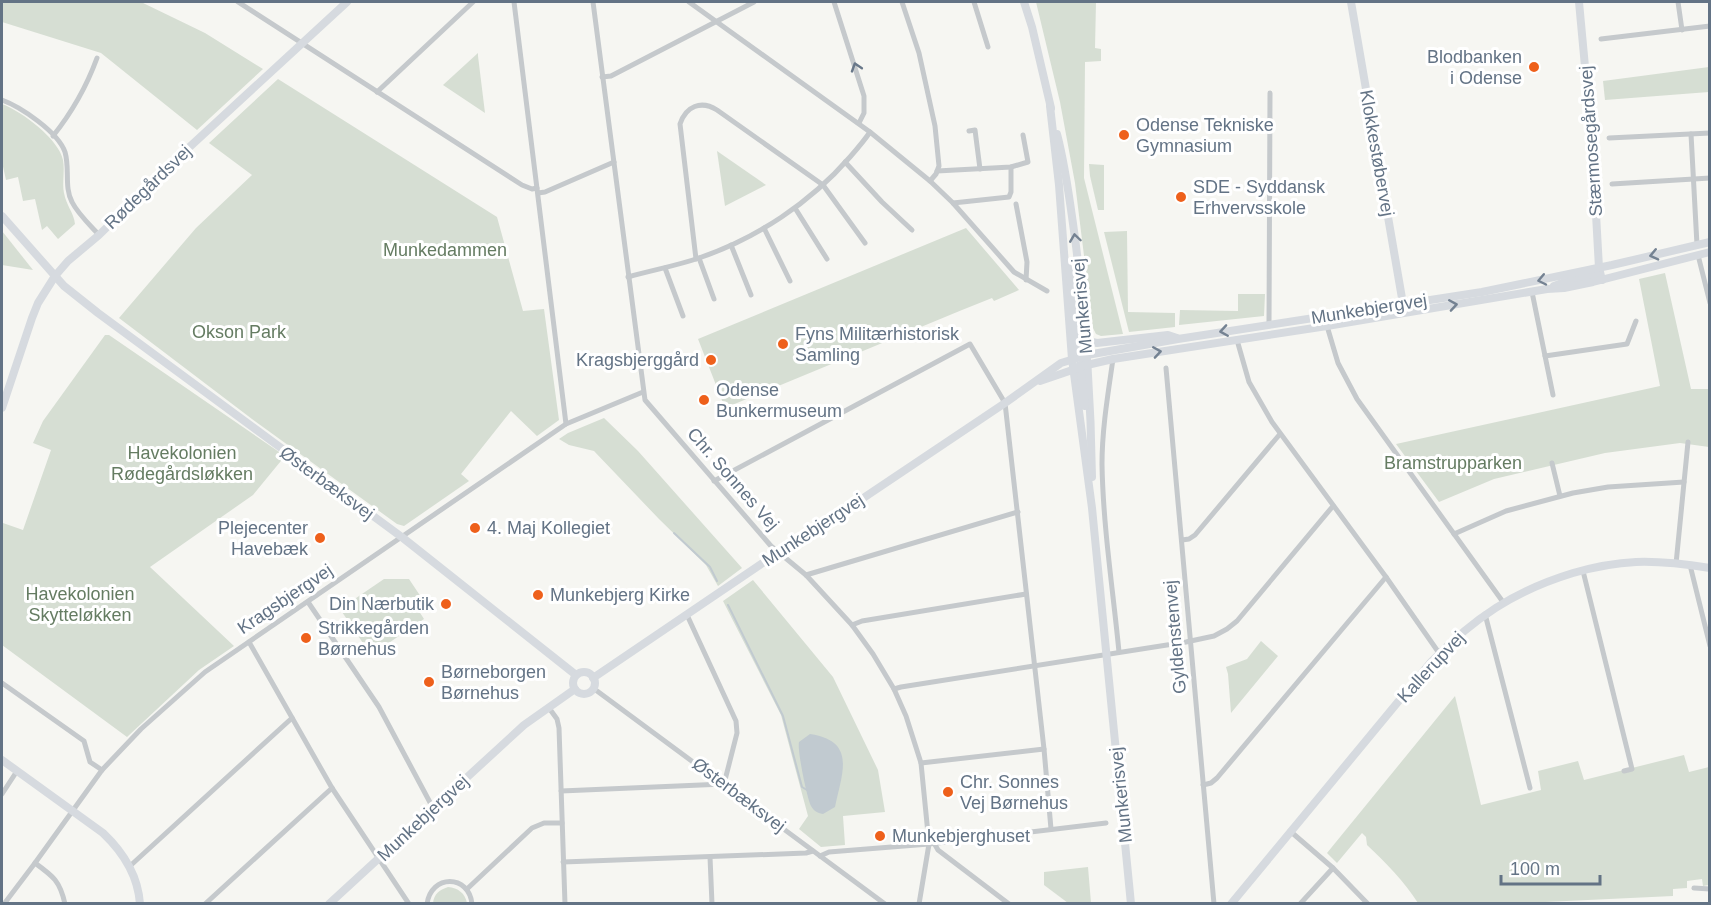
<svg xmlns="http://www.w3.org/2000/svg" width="1711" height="905" viewBox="0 0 1711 905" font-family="Arial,sans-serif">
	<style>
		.green { fill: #d6ded3 }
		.water { fill: #c1cad0 }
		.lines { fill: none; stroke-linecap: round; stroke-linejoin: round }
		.stream { stroke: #c1cad0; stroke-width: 2 }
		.street { stroke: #c5c9cc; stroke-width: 5 }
		.secondary { stroke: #d6dadf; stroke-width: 8 }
		.oneway { stroke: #687789 }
		.oneway2 { stroke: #748292 }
		.poi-dot { fill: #ee601b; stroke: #fff; stroke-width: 2 }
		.labels { text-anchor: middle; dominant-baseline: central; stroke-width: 6; stroke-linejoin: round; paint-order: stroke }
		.poi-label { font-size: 18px; fill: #637385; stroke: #fff; text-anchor: start }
		.street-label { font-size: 18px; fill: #637385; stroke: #fff }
		.park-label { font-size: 18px; fill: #657c62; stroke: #fff }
	</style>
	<rect width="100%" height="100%" fill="#f6f6f2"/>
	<g class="green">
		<polygon points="2,2 141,2 205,33 263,69 197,130 101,53 2,22"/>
		<polygon points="1036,2 1096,2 1095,48 1101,49 1101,61 1085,62 1084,178 1123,334 1101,336 1096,334 1093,328 1075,183 1060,102"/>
		<polygon points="478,53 478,56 485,113 443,85"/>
		<polygon points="1709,67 1709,92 1605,100 1603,81"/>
		<polygon points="278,79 497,217 523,311 544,309 559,420 537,436 511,411 461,474 469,481 404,526 397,524 252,419 119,318 196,228 252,175 209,143"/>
		<path d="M2,104C21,111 59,139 63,160C65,171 62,183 64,193C66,205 74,213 75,224L58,239L47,226L42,230L35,199L23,201L18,177L6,180L2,162Z"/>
		<polygon points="717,151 766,185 725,206"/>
		<polygon points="1089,164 1104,165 1104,210 1098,210 1090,176"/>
		<polygon points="966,228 1019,290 994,301 992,298 962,310 725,408 698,339"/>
		<polygon points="2,231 33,270 2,265"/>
		<polygon points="1127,231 1128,312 1175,313 1175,327 1129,332 1104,232"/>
		<polygon points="1665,273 1691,389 1709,389 1709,447 1680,443 1605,453 1494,479 1439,502 1396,444 1660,386 1639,279"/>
		<polygon points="1238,294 1265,294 1264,316 1179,325 1180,310 1238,311"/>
		<polygon points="105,335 109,335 285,456 253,495 150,567 234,646 199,670 127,737 2,645 3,523 23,530 51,450 33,443 43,421"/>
		<polygon points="604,418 638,451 742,568 718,586 706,565 659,519 594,451 569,445 559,439 568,433"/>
		<polygon points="384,579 409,579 421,597 413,602 424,619 371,655 340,609"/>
		<polygon points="753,580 833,677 878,770 885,812 843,816 845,845 821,847 799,829 808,816 781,715 723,601"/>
		<polygon points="1261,641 1278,656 1231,713 1228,674 1226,667 1247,659"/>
		<path d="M1455,696L1481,805L1541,790L1538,771L1578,761L1584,780L1684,755L1689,772L1709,767V885L1703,886L1702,879L1687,881V888L1673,889V896L1503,904L1418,903C1404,881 1386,863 1367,845L1366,837L1362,833L1337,863L1327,853Z"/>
		<polygon points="1088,867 1091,903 1068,903 1044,885 1044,872"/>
		<path d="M448,887C458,888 465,893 467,903H433C434,894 439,890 448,887Z"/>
	</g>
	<path class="water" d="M810,734C857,741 842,773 835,807L823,814C817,813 814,811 811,806C807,798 797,750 799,742Z"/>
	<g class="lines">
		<g class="stream">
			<polyline points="674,533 710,567 717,581"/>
			<polyline points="728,605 783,716 802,787 807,790"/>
		</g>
		<g class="street">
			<polyline points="238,2 522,185 532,189 537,188"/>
			<polyline points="514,2 566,424"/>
			<polyline points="593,2 645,400 771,546 806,575 852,625 873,654 894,689 906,716 921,763 929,844 919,904"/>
			<polyline points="689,2 870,132 930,181 953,203 1014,272 1047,291"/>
			<polyline points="834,2 864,96 864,113 859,123"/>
			<polyline points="902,2 919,53 935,126 939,166 936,174 930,181"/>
			<polyline points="974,2 988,47"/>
			<polyline points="1678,2 1682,30"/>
			<polyline points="1601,39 1710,26"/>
			<polyline points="602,77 611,76 754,2"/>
			<polyline points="377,92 473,2"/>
			<path d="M2,100C21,107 58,132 65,152C70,169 64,187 72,202C78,214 90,225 99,235"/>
			<polyline points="969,131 975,130 980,169"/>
			<polyline points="1691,134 1697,245"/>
			<path d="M53,136C73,111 86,88 97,58"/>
			<polyline points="1609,138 1710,133"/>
			<polyline points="845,162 882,202 912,230"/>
			<polyline points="937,171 1011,167 1028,162 1023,135"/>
			<polyline points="1612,184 1710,178"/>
			<polyline points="538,193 545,192 614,162"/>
			<polyline points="953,203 1009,197 1011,192 1011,167"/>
			<polyline points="1016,204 1027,262 1026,280"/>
			<polyline points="795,208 827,259"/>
			<polyline points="764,228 790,281"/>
			<polyline points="731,245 751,295"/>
			<polyline points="1698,255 1710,303"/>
			<polyline points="699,258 714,299"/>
			<path d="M696,259L680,124C686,106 701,100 717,110L823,185L865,243"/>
			<polyline points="665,268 683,316"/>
			<path d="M628,277C652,270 676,266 699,258C757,238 810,203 850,157C857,149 864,141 870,132"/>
			<polyline points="1532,292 1553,395"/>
			<polyline points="1269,325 1270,93"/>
			<polyline points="1327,326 1338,363 1357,399 1503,602"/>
			<polyline points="1237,340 1249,382 1272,422 1386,577 1439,653"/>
			<polyline points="1545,356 1627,344 1636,321"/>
			<path d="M1113,359C1108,394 1102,429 1102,464C1103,526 1113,590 1119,652"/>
			<polyline points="1166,368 1214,904"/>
			<polyline points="1552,463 1560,496"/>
			<polyline points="714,481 970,344 1005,403 1044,749 1051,829"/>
			<polyline points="1454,534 1506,511 1573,493 1608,487 1684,482"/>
			<polyline points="1182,540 1189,539 1195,535 1280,434"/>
			<polyline points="1676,564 1688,442"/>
			<polyline points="1690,565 1710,646"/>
			<polyline points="1583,571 1632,769 1624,771"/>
			<polyline points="806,575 1018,512"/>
			<polyline points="308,602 379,707 433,808"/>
			<polyline points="1485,614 1530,788"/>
			<polyline points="852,625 862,621 1026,594"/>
			<polyline points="249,642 332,788 409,904"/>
			<polyline points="2,683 84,741 90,762 102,770"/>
			<polyline points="593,688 885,904"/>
			<polyline points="894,689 901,687 1186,642 1214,636 1227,629 1237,621 1333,506"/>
			<polyline points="549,708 557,719 559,728 565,904"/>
			<polyline points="921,763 1044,749"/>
			<polyline points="1203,785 1211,783 1217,778 1386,577"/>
			<polyline points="561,791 724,784 737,733 736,721 687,615"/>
			<polyline points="2,794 17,771"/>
			<polyline points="1290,831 1333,868 1368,904"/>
			<polyline points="934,843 938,850 1009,904"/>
			<polyline points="820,856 829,852 929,844 1106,823"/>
			<polyline points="710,857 712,904"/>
			<polyline points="563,862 806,853 813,851"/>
			<path d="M35,863C53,876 60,881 65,904"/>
			<polyline points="130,866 292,718"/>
			<polyline points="1694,888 1710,889"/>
			<polyline points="467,889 532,828 544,823 562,823"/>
			<polyline points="4,904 35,863 102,770 141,729 205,672 566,424 643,392"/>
			<polyline points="205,904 332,788"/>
			<path d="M427,904C431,874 469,874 472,904"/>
			<polyline points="1300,904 1333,868"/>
		</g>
		<g class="secondary">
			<polyline points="1024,2 1032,27 1051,108"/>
			<polyline points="1351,2 1403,304"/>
			<polyline points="1579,2 1592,142 1599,268 1602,280"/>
			<polyline points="1050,106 1059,185 1072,359 1092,508 1131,904"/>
			<path d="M1057,134C1066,168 1070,203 1075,238C1085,317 1091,397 1092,477"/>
			<polyline points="2,216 64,286 98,313 403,538 576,675"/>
			<polyline points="1066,263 1070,272 1078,351 1083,359"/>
			<polyline points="1554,286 1562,283 1598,275 1599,269"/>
			<polyline points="1086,338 1092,342 1097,343 1168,335 1177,338"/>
			<polyline points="1080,365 1085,406"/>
			<polyline points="1040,381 1087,365 1113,359 1327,326 1547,289 1564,288 1593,282 1710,252"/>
			<polyline points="2,408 32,318 38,303 55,276 68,261 99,235 183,153 347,2"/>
			<circle cx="584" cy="683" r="11"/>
			<polyline points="593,678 779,552 835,517 1005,403 1061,363 1087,355 1178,339 1482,292 1612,265 1710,242"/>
			<path d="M2,760L103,833C123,852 138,875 140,904"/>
			<polyline points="329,904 524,725 575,689"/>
			<path d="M1231,904L1431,662C1474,618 1514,591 1573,573C1594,567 1615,563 1636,562C1661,561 1685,564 1710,568"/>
		</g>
	</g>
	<defs><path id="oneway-chevron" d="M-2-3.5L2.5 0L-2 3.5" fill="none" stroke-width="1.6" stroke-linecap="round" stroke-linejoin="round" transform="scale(1.5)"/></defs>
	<use class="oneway" href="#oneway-chevron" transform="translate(856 67) rotate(-108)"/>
	<g class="oneway2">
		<use href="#oneway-chevron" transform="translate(1075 238) rotate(-98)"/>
		<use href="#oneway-chevron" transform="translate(1654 255) rotate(167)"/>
		<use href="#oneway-chevron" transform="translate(1542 280) rotate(168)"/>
		<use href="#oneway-chevron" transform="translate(1453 305) rotate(-9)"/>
		<use href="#oneway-chevron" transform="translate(1224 331) rotate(171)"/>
		<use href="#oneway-chevron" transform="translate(1157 352) rotate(-9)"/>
	</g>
	<g class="poi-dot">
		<circle cx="1534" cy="67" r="6"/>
		<circle cx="1124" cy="135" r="6"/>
		<circle cx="1181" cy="197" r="6"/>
		<circle cx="783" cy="344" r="6"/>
		<circle cx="711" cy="360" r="6"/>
		<circle cx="704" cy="400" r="6"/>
		<circle cx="475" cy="528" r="6"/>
		<circle cx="320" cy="538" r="6"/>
		<circle cx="538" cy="595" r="6"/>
		<circle cx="446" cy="604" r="6"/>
		<circle cx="306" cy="638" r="6"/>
		<circle cx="429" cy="682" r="6"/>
		<circle cx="948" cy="792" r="6"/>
		<circle cx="880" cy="836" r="6"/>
	</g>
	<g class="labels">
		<g class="poi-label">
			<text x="1522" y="57" text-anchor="end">Blodbanken<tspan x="1522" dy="21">i Odense</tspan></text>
			<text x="1136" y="125">Odense Tekniske<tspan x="1136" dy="21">Gymnasium</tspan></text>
			<text x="1193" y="187">SDE - Syddansk<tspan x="1193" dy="21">Erhvervsskole</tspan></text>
			<text x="795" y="334">Fyns Militærhistorisk<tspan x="795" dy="21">Samling</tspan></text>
			<text x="699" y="360" text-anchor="end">Kragsbjerggård</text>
			<text x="716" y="390">Odense<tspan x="716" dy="21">Bunkermuseum</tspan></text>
			<text x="308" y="528" text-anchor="end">Plejecenter<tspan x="308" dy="21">Havebæk</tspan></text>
			<text x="487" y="528">4. Maj Kollegiet</text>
			<text x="550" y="595">Munkebjerg Kirke</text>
			<text x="434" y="604" text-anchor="end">Din Nærbutik</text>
			<text x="318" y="628">Strikkegården<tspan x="318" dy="21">Børnehus</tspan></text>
			<text x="441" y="672">Børneborgen<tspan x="441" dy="21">Børnehus</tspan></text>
			<text x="960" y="782">Chr. Sonnes<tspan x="960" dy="21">Vej Børnehus</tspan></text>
			<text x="892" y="836">Munkebjerghuset</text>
		</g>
		<g class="street-label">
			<text transform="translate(1591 141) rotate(-94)">Stærmosegårdsvej</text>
			<text transform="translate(1377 153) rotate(80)">Klokkestøbervej</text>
			<text transform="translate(148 187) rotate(-44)">Rødegårdsvej</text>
			<text transform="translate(1082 306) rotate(-95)">Munkerisvej</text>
			<text transform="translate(1369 309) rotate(-9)">Munkebjergvej</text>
			<text transform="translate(733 479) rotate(49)">Chr. Sonnes Vej</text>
			<text transform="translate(327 483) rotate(36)">Østerbæksvej</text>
			<text transform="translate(813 530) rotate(-33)">Munkebjergvej</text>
			<text transform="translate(285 599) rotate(-34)">Kragsbjergvej</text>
			<text transform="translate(1175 637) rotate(-95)">Gyldenstenvej</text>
			<text transform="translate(1431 667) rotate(-47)">Kallerupvej</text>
			<text transform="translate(739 795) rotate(37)">Østerbæksvej</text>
			<text transform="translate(1121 795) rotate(-96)">Munkerisvej</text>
			<text transform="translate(423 818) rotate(-43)">Munkebjergvej</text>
		</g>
		<g class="park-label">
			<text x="445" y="250">Munkedammen</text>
			<text x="239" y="332">Okson Park</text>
			<text x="182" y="453">Havekolonien<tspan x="182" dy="21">Rødegårdsløkken</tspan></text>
			<text x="1453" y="463">Bramstrupparken</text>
			<text x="80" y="594">Havekolonien<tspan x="80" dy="21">Skytteløkken</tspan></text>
		</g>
	</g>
	<rect width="1711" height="905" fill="none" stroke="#637385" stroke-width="6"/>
	<path d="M1501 875v9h99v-9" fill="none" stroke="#637385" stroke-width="3"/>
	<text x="1510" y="875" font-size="18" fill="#637385" stroke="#ffffff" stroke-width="4.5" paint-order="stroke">100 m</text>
</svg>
